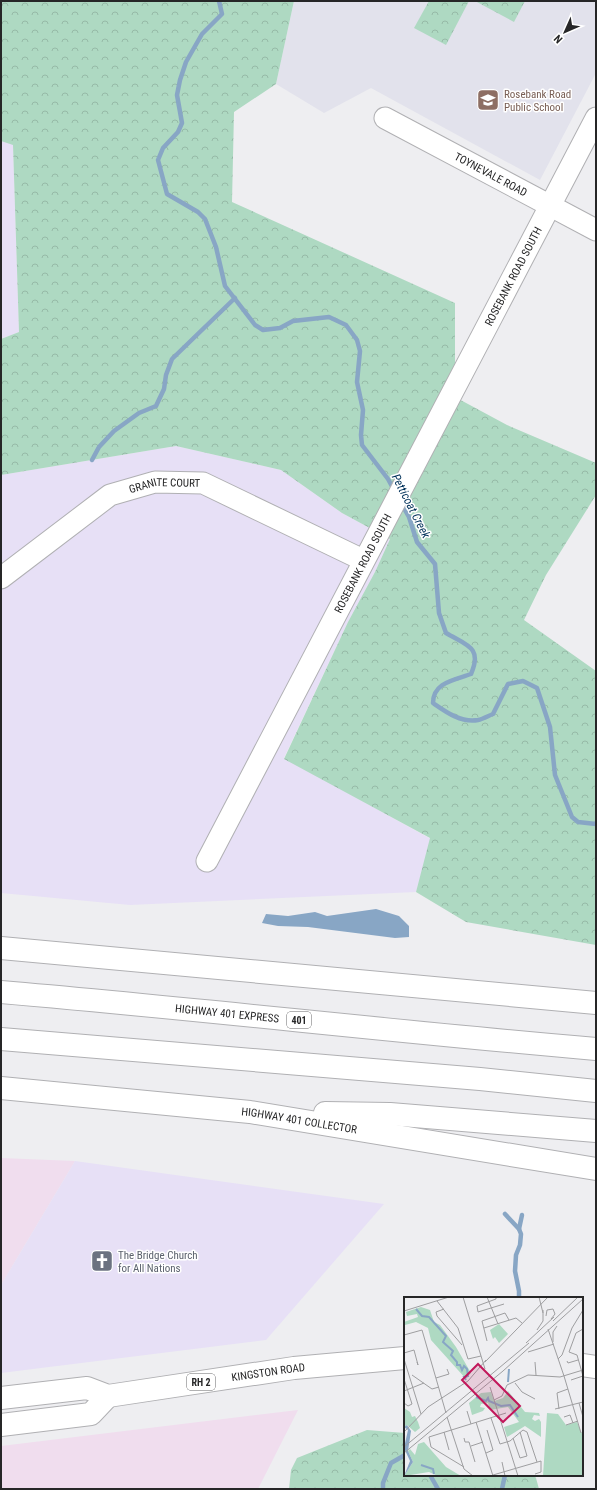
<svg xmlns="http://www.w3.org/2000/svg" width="597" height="1490" viewBox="0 0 597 1490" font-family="'Roboto Condensed',sans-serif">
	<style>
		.commercial { fill: #f0ddee }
		.industrial { fill: #e7e0f6 }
		.built { fill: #e2e2ec }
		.forest { fill: url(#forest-crowns) }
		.water { fill: #88a6c5 }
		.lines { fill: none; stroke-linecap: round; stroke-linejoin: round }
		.stream { stroke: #88a6c5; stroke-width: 4.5 }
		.minor-casing { stroke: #b0b0b3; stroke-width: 23 }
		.major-casing { stroke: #b0b0b3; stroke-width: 24 }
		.highway-casing { stroke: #b0b0b3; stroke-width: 24 }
		.minor { stroke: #fff; stroke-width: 21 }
		.major { stroke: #fff; stroke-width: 22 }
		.highway { stroke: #fff; stroke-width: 22 }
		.labels { text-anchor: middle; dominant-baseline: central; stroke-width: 3; stroke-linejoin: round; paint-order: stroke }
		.shield { fill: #fff; stroke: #676768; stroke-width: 1 }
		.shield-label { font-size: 10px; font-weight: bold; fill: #262627 }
		.education-label { font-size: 11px; fill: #785e54; stroke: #fff; text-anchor: start }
		.street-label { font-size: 11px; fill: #262627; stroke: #fff }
		.worship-label { font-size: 11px; fill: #5b616d; stroke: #fff; text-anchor: start }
		.water-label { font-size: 12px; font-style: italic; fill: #003159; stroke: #fff }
		.inset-river { fill: none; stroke: #88a6c5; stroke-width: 2 }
		.inset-road { fill: none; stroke: #9e9ea0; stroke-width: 1 }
		.view { fill: #c2185b; fill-opacity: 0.15; stroke: #c2185b; stroke-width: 2 }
		.inset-edge { fill: none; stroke: #262627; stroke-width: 2 }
	</style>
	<defs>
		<pattern id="forest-crowns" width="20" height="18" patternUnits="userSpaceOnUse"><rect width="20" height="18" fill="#aed9c2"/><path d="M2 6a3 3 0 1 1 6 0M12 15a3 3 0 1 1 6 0" fill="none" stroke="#96baa7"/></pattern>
	</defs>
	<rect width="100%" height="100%" fill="#eeeef1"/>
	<g class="commercial">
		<polygon points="1,1158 75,1161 1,1285"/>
		<polygon points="298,1410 258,1489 1,1489 1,1446"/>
	</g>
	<g class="industrial">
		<polygon points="1,141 13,144 19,332 1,339"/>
		<polygon points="176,446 281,470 342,513 390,539 375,572 348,622 284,758 431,839 416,892 130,905 1,893 1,475"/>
		<polygon points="75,1161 384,1204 266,1340 1,1373 1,1285"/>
	</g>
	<polygon class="built" points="294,1 596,1 596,73 540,180 371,88 324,113 276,84"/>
	<g class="forest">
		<polygon points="1,1 294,1 276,84 234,112 232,202 455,303 455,397 507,425 596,463 596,495 546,575 524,620 596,671 596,945 466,922 416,892 430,838 284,759 348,622 375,572 390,539 342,513 281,470 176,446 1,475 1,339 19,332 13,145 1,141"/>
		<polygon points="429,1 469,1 446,45 414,28"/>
		<polygon points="475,1 525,1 514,22"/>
		<polygon points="367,1430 405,1433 405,1475 534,1475 536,1478 539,1489 289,1489 291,1470 297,1458"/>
	</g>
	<polygon class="water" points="376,909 399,916 409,926 409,937 395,938 308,927 278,926 262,923 266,914 288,916 315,912 327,916"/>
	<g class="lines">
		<g class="stream">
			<polyline points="219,1 222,14 202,34 186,62 180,80 177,95 182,123 178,132 163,148 158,160 167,194 198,212 205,219 216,247 225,286 255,325 263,330 280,328 293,321 329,317 346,325 357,340 360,351 357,382 363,410 361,435 362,445 388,479 394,490"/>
			<polyline points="92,460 99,447 114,431 139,413 156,406 164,389 166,375 172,359 235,298"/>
			<path d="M401,503L409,517L417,542L435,564L439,613L446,633C466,645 483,647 471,674C455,680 433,682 433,703C446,712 461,723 478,720C483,719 488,716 493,714L508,684L523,681L537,688L550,727L555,775L572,817L578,822L596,824"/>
			<polyline points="505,1214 519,1229 521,1234 520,1245 516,1255 515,1271 519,1291 519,1298"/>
			<polyline points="519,1229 522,1215"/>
			<polyline points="430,1475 438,1489"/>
			<polyline points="383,1489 383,1483 391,1463 405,1455"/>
			<polyline points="502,1489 505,1475"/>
		</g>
		<g class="minor-casing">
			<g id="minor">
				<path id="s1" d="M385,118L596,230"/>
				<path id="s2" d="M1,578L110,495L155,482L203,483L363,560"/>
				<path id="s3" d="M207,861L596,118"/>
			</g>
		</g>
		<g class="major-casing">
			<g id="major">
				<polyline points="582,1365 596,1367"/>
				<path id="s4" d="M1,1398L87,1388L108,1396L294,1368L405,1358"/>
				<polyline points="1,1425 91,1414 108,1396"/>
			</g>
		</g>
		<g class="highway-casing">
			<g id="highway">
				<polyline points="1,948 596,1003"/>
				<path id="s5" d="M1,992C200,1009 397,1032 596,1049"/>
				<polyline points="1,1039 480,1079 596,1091"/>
				<path id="s6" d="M1,1088L250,1112L596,1169"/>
				<polyline points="325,1113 390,1114 596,1131"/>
			</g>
		</g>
		<use href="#minor" class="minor"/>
		<use href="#major" class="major"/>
		<use href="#highway" class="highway"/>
	</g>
	<defs>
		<g id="school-square" transform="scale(1.15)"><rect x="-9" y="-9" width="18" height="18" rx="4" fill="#8d6e63" stroke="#fff"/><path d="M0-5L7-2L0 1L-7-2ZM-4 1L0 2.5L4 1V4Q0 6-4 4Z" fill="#fff"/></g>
		<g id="church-square" transform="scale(1.15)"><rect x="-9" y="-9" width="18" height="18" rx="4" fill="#6b7280" stroke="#fff"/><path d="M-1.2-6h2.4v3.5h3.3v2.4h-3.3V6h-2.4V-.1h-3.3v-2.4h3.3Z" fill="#fff"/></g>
	</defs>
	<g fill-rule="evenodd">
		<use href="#school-square" x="488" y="100"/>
		<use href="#church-square" x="102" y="1261"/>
	</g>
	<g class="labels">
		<g class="shield">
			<rect x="287" y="1012" width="24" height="16" rx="3"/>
			<rect x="187" y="1374" width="28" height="16" rx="3"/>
		</g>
		<g class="shield-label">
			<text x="299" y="1020">401</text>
			<text x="201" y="1382">RH 2</text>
		</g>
		<g class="education-label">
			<text x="504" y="94">Rosebank Road<tspan x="504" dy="13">Public School</tspan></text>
		</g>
		<g class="street-label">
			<text stroke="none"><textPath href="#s1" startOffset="120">TOYNEVALE ROAD</textPath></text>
			<text stroke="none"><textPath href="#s3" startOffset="660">ROSEBANK ROAD SOUTH</textPath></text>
			<text stroke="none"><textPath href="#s2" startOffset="193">GRANITE COURT</textPath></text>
			<text stroke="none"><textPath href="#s3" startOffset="336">ROSEBANK ROAD SOUTH</textPath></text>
			<text stroke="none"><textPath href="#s5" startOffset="227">HIGHWAY 401 EXPRESS</textPath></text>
			<text stroke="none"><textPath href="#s6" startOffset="300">HIGHWAY 401 COLLECTOR</textPath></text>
			<text stroke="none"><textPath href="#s4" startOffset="271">KINGSTON ROAD</textPath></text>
		</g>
		<g class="worship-label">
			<text x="118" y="1255">The Bridge Church<tspan x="118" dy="13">for All Nations</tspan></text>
		</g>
		<g class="water-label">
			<text transform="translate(411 506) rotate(63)">Petticoat Creek</text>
		</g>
	</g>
	<g transform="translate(404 1297)">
		<rect width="179" height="179" fill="#eeeef1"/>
		<path d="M17,10L26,13L30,25L36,28L52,50L67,76L62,82L27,43L24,31L12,25L1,28L0,25L14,20L13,17L3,19L2,15ZM95,27L104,37L95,46L91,40L89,42L86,33ZM104,94L121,115L135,116L136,119L130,118L128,122L131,124L135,122L137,125V140L121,129L103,140L100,130L115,125L104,110L86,113L84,106L77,107L76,110L81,111L79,114L68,118L65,106L77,96L87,95L90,104L99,101ZM0,111L6,115L8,120L11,119L14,125L16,131L11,135L3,128L0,130ZM143,116L154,117L162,128L173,125L179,139V179H139ZM20,145L42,170L57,179H34L25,175L0,179L9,165L4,154L6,152L11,158L14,147Z" fill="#aed9c2"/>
		<path d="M3,128L7,134L4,154L9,165L0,179L6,164L0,151L4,133L0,130Z" fill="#88a6c5"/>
		<path class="inset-river" d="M12,12L18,19L25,20L42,39L39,45L49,54L47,58L53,65V68H56L58,73L60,69L63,72L64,79L60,80L62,83M104,85L105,72M72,100L82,104L84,101L85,104L97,109L106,108L114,120M17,168L29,172L30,177"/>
		<path class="inset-road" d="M59,0L81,72M83,0L94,27M92,0V2L73,9L74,15L100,7M135,0L139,16M33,4L54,31L64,62L77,59M40,12L32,15L33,19L58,48M0,14L45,0M142,19L143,13L149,12L151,17L147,22M149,24L174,0M80,31L112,21L118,26M144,32L160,79M179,32L172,36L165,55L173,58L179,79M133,33L139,24V13M0,38L18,33L42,116M83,44L78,24L101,16L105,23M149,45V35L153,29M122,46L150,20M124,55L150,47M0,56L10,53L14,68L13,65M0,62L17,117M154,62L158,58L168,31L179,13M163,64L164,66L174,63M81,65L144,0M131,65L132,78M8,78L28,92L35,90M160,79L177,136M32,81L45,77L43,72M0,82L8,107L4,109L0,106M167,83L179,79M111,86L118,95L131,102M86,90L114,179M0,94L20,86M90,103L98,99L103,88L124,78L156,80L179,73M175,106L179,120M151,112L179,105M155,112L153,96L164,92M63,114L67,127M43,120L60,172L69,179M160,120L166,118L169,126M87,121L96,147L106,144L119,133L123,135L133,165M72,125L89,179M162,128L174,124M0,135L24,110L64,84L82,63M40,135L45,153M60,141L61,145H65L71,165M109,141L116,161L123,159L116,135M67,149L79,145M0,150L125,46M0,156L99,74L179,2M82,156L89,153L83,133M98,165L101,179M60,170L27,150L25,140L102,116M89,178L137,164V175L131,177"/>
		<path class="view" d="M74,67L116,109L99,125L58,83Z"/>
		<rect width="179" height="179" class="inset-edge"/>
	</g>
	<rect width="597" height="1490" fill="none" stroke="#262627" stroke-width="4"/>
	<g transform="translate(565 32) rotate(225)" stroke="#ffffff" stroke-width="3" paint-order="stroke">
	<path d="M0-3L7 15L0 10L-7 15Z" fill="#262627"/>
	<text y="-6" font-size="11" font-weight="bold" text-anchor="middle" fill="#262627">N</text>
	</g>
</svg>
